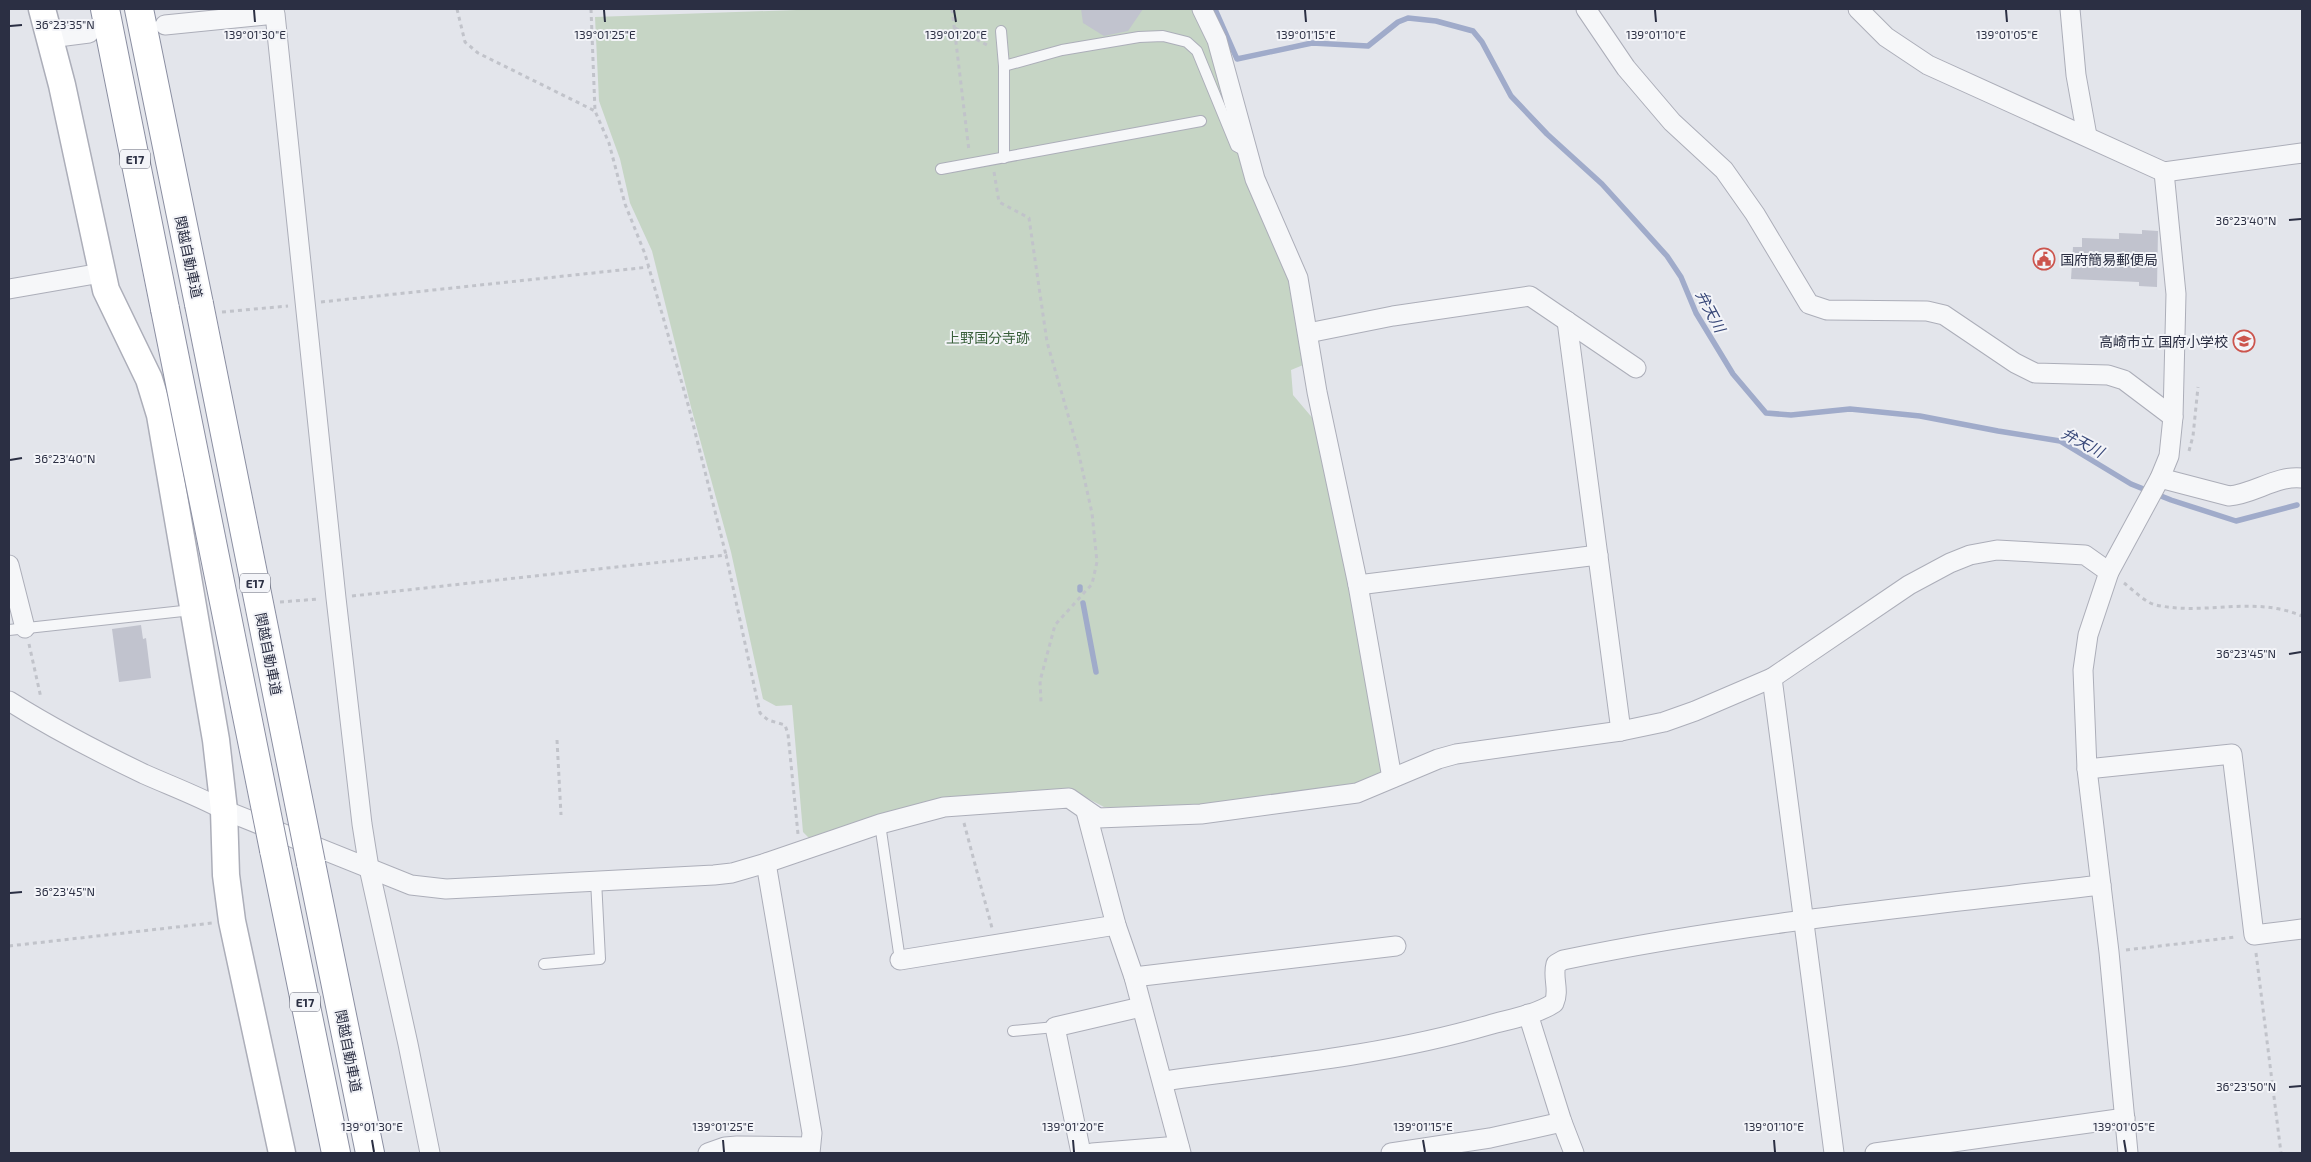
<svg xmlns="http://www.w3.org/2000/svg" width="2311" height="1162" viewBox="0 0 2311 1162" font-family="'Exo 2','Noto Sans JP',sans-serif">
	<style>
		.green { fill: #c6d5c5 }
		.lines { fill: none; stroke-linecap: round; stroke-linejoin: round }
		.stream { stroke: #a0abca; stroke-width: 5.5 }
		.building { fill: #c1c3ce }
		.lane-casing { stroke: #acaeb9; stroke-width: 12 }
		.street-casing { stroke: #acaeb9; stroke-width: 21 }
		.secondary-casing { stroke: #acaeb9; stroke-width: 29 }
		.highway-casing { stroke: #8b8fa2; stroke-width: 30 }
		.path { stroke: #c1c3ca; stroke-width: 3; stroke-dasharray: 4 4; stroke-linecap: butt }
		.lane { stroke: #f6f7f9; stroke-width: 10 }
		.street { stroke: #f6f7f9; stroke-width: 19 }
		.secondary { stroke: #fff; stroke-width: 26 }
		.highway { stroke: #fff; stroke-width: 28 }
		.highway-bridge-casing { stroke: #8b8fa2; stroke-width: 30; stroke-linecap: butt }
		.highway-bridge { stroke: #fff; stroke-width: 28 }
		.ticks { fill: none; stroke: #2b2f43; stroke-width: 2 }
		.labels { text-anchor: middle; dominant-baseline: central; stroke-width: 4; stroke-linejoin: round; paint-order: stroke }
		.shield { fill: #f3f4f8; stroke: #676a79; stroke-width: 1 }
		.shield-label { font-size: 12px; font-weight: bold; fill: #2b2f43 }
		.street-label { font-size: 14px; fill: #2b2f43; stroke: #f3f4f8 }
		.poi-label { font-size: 14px; fill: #2b2f43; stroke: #f3f4f8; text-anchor: start }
		.park-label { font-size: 14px; fill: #395f3a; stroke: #f3f4f8 }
		.water-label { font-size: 15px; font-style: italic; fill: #364677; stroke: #f3f4f8 }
		.ticks-label { font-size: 12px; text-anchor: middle; fill: #2b2f43; stroke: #f3f4f8; stroke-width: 4; stroke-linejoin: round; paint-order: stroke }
	</style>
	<rect width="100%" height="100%" fill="#e3e5eb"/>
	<polygon class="green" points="824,9 1197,9 1288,267 1308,363 1291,370 1293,395 1315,421 1354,588 1382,773 1374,782 1184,808 1104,807 1085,797 1058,793 809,838 803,832 792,705 776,706 763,699 731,552 691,407 652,251 630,203 620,159 599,101 595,17"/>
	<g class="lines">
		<g class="stream">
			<polyline points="1215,9 1237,59 1312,43 1368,46 1398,22 1408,18 1436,21 1473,31 1482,42 1511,96 1547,134 1602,184 1667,256 1681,277 1696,313 1733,374 1766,413 1791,415 1850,409 1920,416 1998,431 2060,441 2131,484 2171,500 2236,521 2297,505"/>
			<polyline points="1080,587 1080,590"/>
			<polyline points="1083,603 1096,672"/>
		</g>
	</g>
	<g class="building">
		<polygon points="1081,9 1143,9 1128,31 1104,36 1083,23"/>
		<polygon points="2142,230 2158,231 2157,287 2139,286 2139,282 2071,279 2073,247 2082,247 2082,238 2119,239 2119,233 2142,234"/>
		<polygon points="141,625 143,639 146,638 151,678 119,682 112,629"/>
	</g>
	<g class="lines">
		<g class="lane-casing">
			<g id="lane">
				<polyline points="1001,31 1004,66 1004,158"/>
				<polyline points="1004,66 1062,50 1139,37 1163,36 1187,42 1197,51 1236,146 1247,152"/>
				<polyline points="941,169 1201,121"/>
				<polyline points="9,630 192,610"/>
				<polyline points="880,824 900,960"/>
				<polyline points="544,964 600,959 596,880"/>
				<polyline points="1013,1031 1055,1027"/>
			</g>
		</g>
		<g class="street-casing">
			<g id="street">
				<polyline points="1202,9 1217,40 1255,179 1298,278 1317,392 1358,585 1392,778"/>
				<polyline points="1586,9 1626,68 1672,122 1724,170 1755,214 1809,304 1827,310 1927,311 1944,315 2015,363 2035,373 2108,375 2124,380 2173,417"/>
				<polyline points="1858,9 1886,37 1928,65 2164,172 2302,153"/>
				<polyline points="2070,9 2076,75 2087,136"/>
				<polyline points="165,25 275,14 336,598 362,824 369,868 408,1044 430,1153"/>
				<polyline points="50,38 89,33"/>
				<polyline points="9,289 101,273"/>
				<polyline points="1567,321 1621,731"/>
				<polyline points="1308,333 1393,316 1530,296 1636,368"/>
				<path d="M2160,478L2229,496C2254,494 2277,475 2302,478"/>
				<polyline points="9,565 25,628"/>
				<polyline points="1358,585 1598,555"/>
				<polyline points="1772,678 1834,1153"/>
				<path d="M9,701C52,728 98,752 144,774C171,786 198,796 224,810L411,885L446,889L714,875L732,873L766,863L880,824L944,807L1069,798L1098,818L1201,814L1357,793L1438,759L1456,754L1621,731L1664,722L1695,711L1772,678L1909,585L1950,563L1970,555L1997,550L2085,555L2109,572"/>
				<polyline points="2087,769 2232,754 2254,935 2302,929"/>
				<polyline points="1086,811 1116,925 1134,977 1181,1153"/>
				<polyline points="766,863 812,1133 810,1153"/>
				<polyline points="900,960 1116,925"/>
				<polyline points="1134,977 1396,946"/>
				<polyline points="1528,1014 1562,1122 1574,1153"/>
				<path d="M1163,1081C1272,1066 1383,1056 1489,1025C1510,1019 1536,1015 1554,1003C1560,990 1552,978 1556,964L1563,960C1740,923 1921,906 2101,885"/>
				<polyline points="708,1153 725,1147 737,1146 810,1147"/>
				<polyline points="1081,1153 1055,1027 1141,1007"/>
				<polyline points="1092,1153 1179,1146"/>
				<polyline points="1391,1153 1490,1138 1562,1122"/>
				<polyline points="1875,1153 2125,1118"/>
				<polyline points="2128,1153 2109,952 2087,769 2083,670 2088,635 2109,572 2160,478 2169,456 2173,417 2176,294 2164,172"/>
			</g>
		</g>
		<g class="secondary-casing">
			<polyline id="secondary" points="42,9 62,85 106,290 149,379 160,415 216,740 224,810 226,875 232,921 282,1153"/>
		</g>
		<g class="highway-casing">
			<g id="highway">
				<polyline points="105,9 165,309"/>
				<polyline points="139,9 199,304"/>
				<polyline points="274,850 336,1153"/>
				<polyline points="311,863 370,1153"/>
			</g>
		</g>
		<g class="path">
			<polyline points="457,9 465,42 478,53 595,111"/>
			<polyline points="591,9 595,111 609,143 625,204 645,254 689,408 726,555"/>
			<polyline points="952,9 969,151"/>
			<polyline points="955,28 989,46"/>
			<polyline points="994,172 999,202 1029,218 1047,342 1077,446 1092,513 1097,562 1092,584 1055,625 1040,681 1041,702"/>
			<polyline points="321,302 649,267"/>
			<polyline points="222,312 288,306"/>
			<polyline points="2189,451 2193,436 2198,387"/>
			<path d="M2124,583C2133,590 2146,603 2156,605C2206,616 2252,595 2302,616"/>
			<polyline points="352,596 726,555 760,713 768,720 785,725 788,734 798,834"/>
			<polyline points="280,602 319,599"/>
			<polyline points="29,644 41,698"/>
			<polyline points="557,740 561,815"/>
			<polyline points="964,823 992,928"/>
			<polyline points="9,946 212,923"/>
			<polyline points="2126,950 2236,937"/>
			<polyline points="2256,953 2281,1153"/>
		</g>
		<use href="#lane" class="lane"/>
		<use href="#street" class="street"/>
		<use href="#secondary" class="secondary"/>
		<use href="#highway" class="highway"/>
		<g class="highway-bridge-casing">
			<g id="highway-bridge">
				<polyline points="199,304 311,863"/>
				<polyline points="165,309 274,850"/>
			</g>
		</g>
		<use href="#highway-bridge" class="highway-bridge"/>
	</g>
	<path class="ticks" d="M254,10L255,22M604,10L605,22M954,10L956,22M1305,10L1306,22M1655,10L1656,22M2006,10L2007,22M10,26L22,25M2289,220L2301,219M10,460L22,458M2289,654L2301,652M10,893L22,892M2289,1087L2301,1086M372,1140L374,1152M723,1140L724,1152M1073,1140L1074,1152M1423,1140L1425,1152M1774,1140L1775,1152M2124,1140L2126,1152"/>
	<defs>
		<g id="civic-ring" transform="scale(1.125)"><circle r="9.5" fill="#f3f4f8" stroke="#cc544d" stroke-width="1.5"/><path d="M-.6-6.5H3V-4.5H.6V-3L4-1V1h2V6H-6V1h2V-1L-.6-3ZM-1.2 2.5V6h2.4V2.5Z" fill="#cc544d"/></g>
		<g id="school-ring" transform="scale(1.125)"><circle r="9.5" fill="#f3f4f8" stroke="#cc544d" stroke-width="1.5"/><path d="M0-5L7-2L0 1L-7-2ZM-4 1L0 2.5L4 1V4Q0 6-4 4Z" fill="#cc544d"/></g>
	</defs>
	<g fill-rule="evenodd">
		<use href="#civic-ring" x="2044" y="259"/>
		<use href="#school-ring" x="2244" y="341"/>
	</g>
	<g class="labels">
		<g class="shield">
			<rect x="120" y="149.5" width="30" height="19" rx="4"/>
			<rect x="240" y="573.5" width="30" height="19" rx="4"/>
			<rect x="290" y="992.5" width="30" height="19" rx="4"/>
		</g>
		<g class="shield-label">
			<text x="135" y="159">E17</text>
			<text x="255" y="583">E17</text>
			<text x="305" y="1002">E17</text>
		</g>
		<g class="street-label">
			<text transform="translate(189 257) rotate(78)">関越自動車道</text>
			<text transform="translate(269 654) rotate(79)">関越自動車道</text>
			<text transform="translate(349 1051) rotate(79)">関越自動車道</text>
		</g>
		<g class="poi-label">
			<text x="2060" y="259">国府簡易郵便局</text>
			<text x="2228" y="341" text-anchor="end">高崎市立 国府小学校</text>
		</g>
		<g class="park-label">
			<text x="988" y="337">上野国分寺跡</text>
		</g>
		<g class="water-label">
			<text transform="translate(1711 311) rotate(62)">弁天川</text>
			<text transform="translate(2083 442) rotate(28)">弁天川</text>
		</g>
	</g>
	<g class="ticks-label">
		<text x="65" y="29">36°23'35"N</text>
		<text x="255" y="39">139°01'30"E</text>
		<text x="605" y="39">139°01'25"E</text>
		<text x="956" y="39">139°01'20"E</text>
		<text x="1306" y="39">139°01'15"E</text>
		<text x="1656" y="39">139°01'10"E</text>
		<text x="2007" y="39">139°01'05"E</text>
		<text x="2246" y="225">36°23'40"N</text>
		<text x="65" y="463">36°23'40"N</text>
		<text x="2246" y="658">36°23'45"N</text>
		<text x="65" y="896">36°23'45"N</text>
		<text x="2246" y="1091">36°23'50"N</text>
		<text x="372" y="1131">139°01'30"E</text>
		<text x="723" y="1131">139°01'25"E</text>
		<text x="1073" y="1131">139°01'20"E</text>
		<text x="1423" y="1131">139°01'15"E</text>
		<text x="1774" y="1131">139°01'10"E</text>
		<text x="2124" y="1131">139°01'05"E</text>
	</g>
	<rect width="2311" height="1162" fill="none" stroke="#2b2f43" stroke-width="20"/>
</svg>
